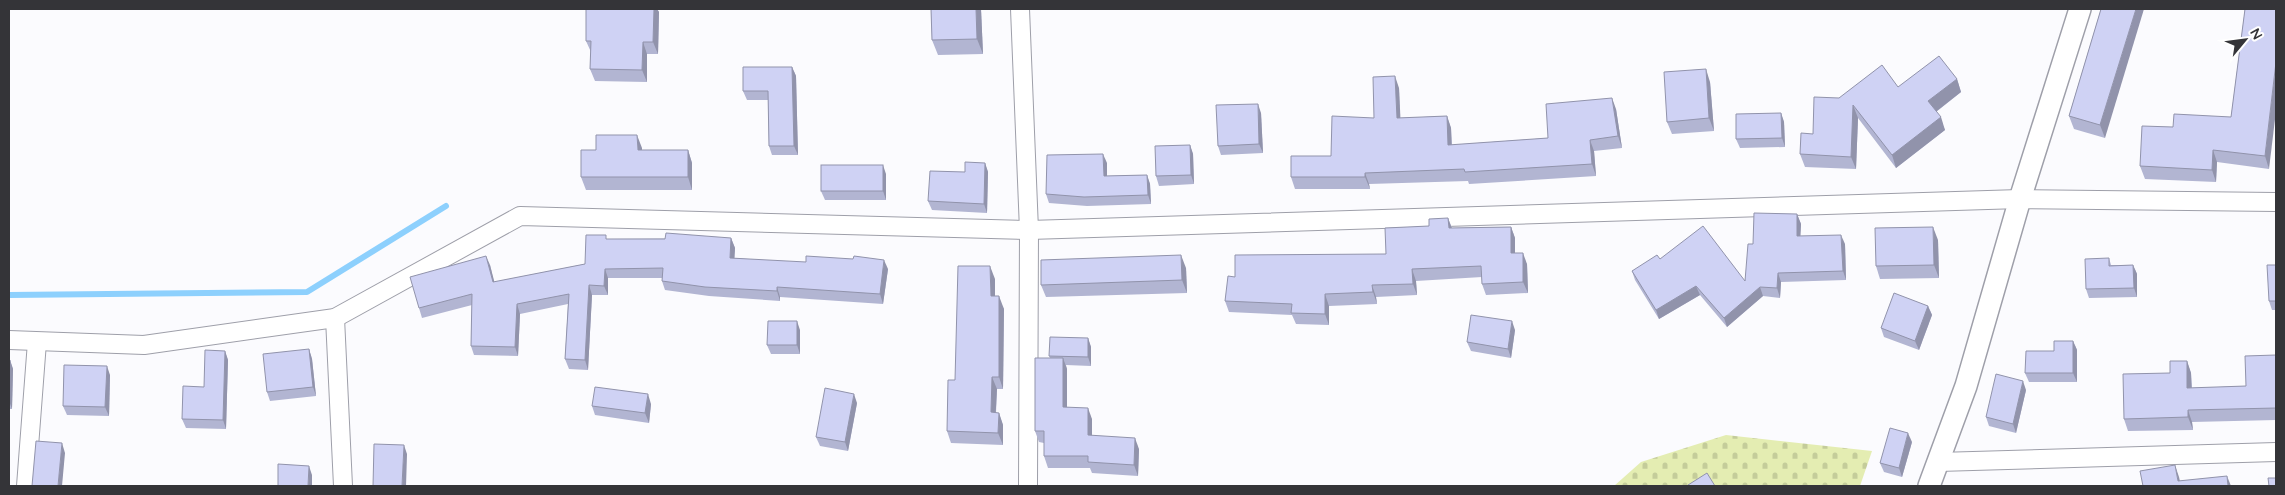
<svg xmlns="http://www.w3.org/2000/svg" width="2285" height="495" viewBox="0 0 2285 495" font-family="Quicksand,sans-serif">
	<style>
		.cemetery { fill: url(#cemetery-stones) }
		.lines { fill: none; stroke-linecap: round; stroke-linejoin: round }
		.stream { stroke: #8dd0fd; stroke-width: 6 }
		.minor-casing { stroke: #9e9fa9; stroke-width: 20 }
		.tertiary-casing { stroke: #9e9fa9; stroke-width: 24 }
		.minor { stroke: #fff; stroke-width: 18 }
		.tertiary { stroke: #fff; stroke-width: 21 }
		.wall { fill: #b2b5d2 }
		.shaded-wall { fill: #9193ab }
		.building { fill: #cfd2f4; stroke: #9193ab }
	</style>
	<defs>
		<pattern id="cemetery-stones" width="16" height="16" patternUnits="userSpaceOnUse" patternTransform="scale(1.25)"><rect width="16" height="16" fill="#e4edb2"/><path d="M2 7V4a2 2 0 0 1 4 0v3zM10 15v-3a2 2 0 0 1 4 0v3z" fill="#c4cc9a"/></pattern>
	</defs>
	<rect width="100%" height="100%" fill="#fbfbfe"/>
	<polygon class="cemetery" points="1726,435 1872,451 1860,486 1614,486 1641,462"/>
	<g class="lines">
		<polyline class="stream" points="9,295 307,292 446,206"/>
		<g class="minor-casing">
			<g id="minor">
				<polyline points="1020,9 1029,230 1028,486"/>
				<polyline points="335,318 343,486"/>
				<polyline points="9,340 144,345 335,318 520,216 1029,230 2020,199 2276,202"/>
				<polyline points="1938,462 2276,452"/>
				<polyline points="26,486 37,342"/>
			</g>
		</g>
		<g class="tertiary-casing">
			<polyline id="tertiary" points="1929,486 1966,386 2020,199 2080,9"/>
		</g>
		<use href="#minor" class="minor"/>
		<use href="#tertiary" class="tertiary"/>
	</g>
	<g class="wall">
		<polygon points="586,9 657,9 659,12 658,54 647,54 647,82 595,81 590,69 591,52 586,41"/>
		<polygon points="931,9 981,9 983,54 938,55 932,40"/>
		<polygon points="2101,9 2105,138 2074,129 2069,116"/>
		<polygon points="2245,9 2269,169 2217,162 2216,182 2145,179 2140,166 2231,117"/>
		<polygon points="792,67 796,76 798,155 772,155 769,146 768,100 747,100 743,91"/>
		<polygon points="1957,79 1961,92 1936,112 1945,130 1896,168 1858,118 1856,169 1805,167 1800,154 1813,134 1839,98 1898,87"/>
		<polygon points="1710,82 1714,131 1672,134 1667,122"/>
		<polygon points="1399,88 1400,118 1447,116 1451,128 1452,145 1548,138 1616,109 1622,148 1594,151 1596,176 1469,184 1468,181 1369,184 1370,189 1295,189 1291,177 1331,156 1374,118"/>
		<polygon points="1261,113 1263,153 1221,155 1218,146"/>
		<polygon points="1781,113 1784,122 1785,147 1740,148 1736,139"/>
		<polygon points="1190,145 1193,154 1194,184 1159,186 1156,176"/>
		<polygon points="642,148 642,150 688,150 692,163 692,190 586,190 581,177"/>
		<polygon points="985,163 988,172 987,213 932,210 928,201"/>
		<polygon points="1107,163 1107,176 1147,175 1150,184 1151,204 1087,206 1049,203 1046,194"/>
		<polygon points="886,174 886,200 825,200 821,191"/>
		<polygon points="1797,214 1801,224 1800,236 1845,244 1846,280 1781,282 1780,298 1763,296 1727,327 1700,295 1659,319 1635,280 1632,271 1660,259 1745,281 1753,244"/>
		<polygon points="1448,218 1452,228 1511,227 1515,238 1515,253 1527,264 1528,293 1486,295 1482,284 1482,277 1416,281 1417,295 1376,297 1377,304 1329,306 1329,325 1296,324 1292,315 1229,312 1225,301 1235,277 1386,254 1429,226"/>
		<polygon points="731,238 735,248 734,258 888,269 883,304 780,297 780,301 709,296 665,290 662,281 662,278 608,278 608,295 592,295 588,370 569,369 565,359 568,304 520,314 518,356 474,355 471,346 472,305 422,318 419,308 490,265 494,282 585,264 607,239"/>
		<polygon points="1938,240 1939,278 1880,279 1876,266"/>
		<polygon points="2109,258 2111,265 2133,265 2137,274 2137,297 2089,298 2086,289"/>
		<polygon points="2276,265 2276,310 2272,310 2269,301"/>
		<polygon points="1186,268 1187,293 1046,297 1041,285"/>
		<polygon points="995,279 995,296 1004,309 1003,389 997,389 996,413 999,413 1003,425 1003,445 951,443 947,431 955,380"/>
		<polygon points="1928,306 1932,315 1919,350 1884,337 1881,328"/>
		<polygon points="800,330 800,354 771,354 767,345"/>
		<polygon points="1515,330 1511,358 1471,351 1467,342"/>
		<polygon points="1088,338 1091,347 1091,366 1066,365 1067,369 1067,407 1092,419 1092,436 1139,449 1138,476 1092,473 1090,468 1048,468 1044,456 1044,443 1039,442 1035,431 1050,358 1049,356"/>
		<polygon points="2073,341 2077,350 2077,382 2029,382 2025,373 2054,351"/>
		<polygon points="309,349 312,359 316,396 270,401 267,392"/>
		<polygon points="225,351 228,360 226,429 186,428 182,419 204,387"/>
		<polygon points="2276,355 2276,420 2192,422 2193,430 2128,431 2124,419 2170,373 2187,361 2191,373 2192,388 2246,386"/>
		<polygon points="9,360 10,360 13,369 12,409 9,409"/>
		<polygon points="110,375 109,416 67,415 63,406"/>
		<polygon points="2026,390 2016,433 1989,426 1986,417"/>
		<polygon points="857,403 848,451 820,446 816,437"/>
		<polygon points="651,404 649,423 595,415 592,406"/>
		<polygon points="1912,442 1902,477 1884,472 1880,463"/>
	</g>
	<g class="shaded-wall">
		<polygon points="654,9 657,9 659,12 658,54 653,42"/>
		<polygon points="976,9 981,9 983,54 977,39"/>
		<polygon points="2136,9 2144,9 2105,138 2100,125"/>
		<polygon points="643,42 647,54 647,82 642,70"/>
		<polygon points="2276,62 2276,111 2269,169 2265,156"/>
		<polygon points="792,67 796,76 798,155 794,146"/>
		<polygon points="1706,69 1710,82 1714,131 1709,118"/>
		<polygon points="1395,76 1399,88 1401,130 1397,118"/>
		<polygon points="1957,79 1961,92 1933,114 1928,101"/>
		<polygon points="1612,98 1616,109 1622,148 1618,136"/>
		<polygon points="1258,104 1261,113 1263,153 1259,144"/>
		<polygon points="1853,105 1858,118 1856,169 1851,157"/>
		<polygon points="1781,113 1784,122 1785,147 1782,138"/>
		<polygon points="1447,116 1451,128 1452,157 1448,145"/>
		<polygon points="1941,117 1945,130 1896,168 1892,155"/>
		<polygon points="637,135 642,148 642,163 638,150"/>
		<polygon points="1590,140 1594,151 1596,176 1592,164"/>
		<polygon points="1190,145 1193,154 1194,184 1191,175"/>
		<polygon points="688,150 692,163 692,190 688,177"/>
		<polygon points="2213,150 2217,162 2216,182 2212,170"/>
		<polygon points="1103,154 1107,163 1107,185 1104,176"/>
		<polygon points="985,163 988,172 987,213 984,204"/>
		<polygon points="883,165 886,174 886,200 883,191"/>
		<polygon points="1365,173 1369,184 1370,189 1365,177"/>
		<polygon points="1147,175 1150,184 1151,204 1148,195"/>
		<polygon points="1797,214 1801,224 1800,246 1797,236"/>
		<polygon points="1448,218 1452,229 1449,228"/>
		<polygon points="1511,227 1515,238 1515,264 1511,253"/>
		<polygon points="1933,227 1938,240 1939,278 1934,265"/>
		<polygon points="1841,235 1845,244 1846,280 1843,271"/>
		<polygon points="731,238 735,248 734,268 730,258"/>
		<polygon points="1523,253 1527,264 1528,293 1523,282"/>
		<polygon points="1181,255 1186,268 1187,293 1182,280"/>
		<polygon points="486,256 490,265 497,292 493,282"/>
		<polygon points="884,260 888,269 883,304 880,294"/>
		<polygon points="2133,265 2137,274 2137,297 2134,288"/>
		<polygon points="990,266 995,279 995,309 991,296"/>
		<polygon points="605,269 608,278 608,295 604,286"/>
		<polygon points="1412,269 1416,281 1417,295 1413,284"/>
		<polygon points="1778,273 1781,282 1780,298 1777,288"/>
		<polygon points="589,285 592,295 588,370 585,360"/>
		<polygon points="1372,285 1376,297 1377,304 1373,292"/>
		<polygon points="1696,286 1700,295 1659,319 1656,310"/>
		<polygon points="777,287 780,297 780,301 777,291"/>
		<polygon points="1760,287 1763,296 1727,327 1724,318"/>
		<polygon points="1325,294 1329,306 1329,325 1325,314"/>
		<polygon points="999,296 1004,309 1003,389 999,377"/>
		<polygon points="517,304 520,314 518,356 515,347"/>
		<polygon points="1928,306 1932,315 1919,350 1915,341"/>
		<polygon points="797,321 800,330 800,354 797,345"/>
		<polygon points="1512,321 1515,330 1511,358 1508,349"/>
		<polygon points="1088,338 1091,347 1091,366 1088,357"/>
		<polygon points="2073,341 2077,350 2077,382 2073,373"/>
		<polygon points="309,349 312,359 316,396 313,387"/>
		<polygon points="225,351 228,360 226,429 223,420"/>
		<polygon points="1063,358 1067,369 1067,418 1063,407"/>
		<polygon points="10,360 13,369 12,409 9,401"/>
		<polygon points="2187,361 2191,373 2192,400 2187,388"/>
		<polygon points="107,366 110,375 109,416 105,407"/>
		<polygon points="992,377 997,389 995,425 991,412"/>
		<polygon points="2023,381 2026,390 2016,433 2013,424"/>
		<polygon points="648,394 651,404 649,423 645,413"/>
		<polygon points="854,394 857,403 848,451 845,442"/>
		<polygon points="1088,408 1092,419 1092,447 1088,435"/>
		<polygon points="2188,410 2192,422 2193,430 2188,417"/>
		<polygon points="999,413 1003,425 1003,445 998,433"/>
		<polygon points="1908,433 1912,442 1902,477 1899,468"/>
		<polygon points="1135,438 1139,449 1138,476 1134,465"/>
		<polygon points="62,443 65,453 62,486 58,486"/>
		<polygon points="404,445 407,454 406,486 402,486"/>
		<polygon points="2175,465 2179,477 2181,486 2178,481"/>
		<polygon points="309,466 312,475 312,486 308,486"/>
		<polygon points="2227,476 2231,486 2228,486"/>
	</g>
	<g class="building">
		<polygon points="586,9 654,9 653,42 643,42 642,70 590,69 591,41 586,41"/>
		<polygon points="931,9 976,9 977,39 932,40"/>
		<polygon points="2101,9 2136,9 2100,125 2069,116"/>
		<polygon points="2245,9 2276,9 2276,62 2265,156 2213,150 2212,170 2140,166 2142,126 2173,127 2174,114 2231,117"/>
		<polygon points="1939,56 1957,79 1928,101 1941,117 1892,155 1853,105 1851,157 1800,154 1801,133 1813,134 1814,97 1839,98 1882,65 1898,87"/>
		<polygon points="743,67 792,67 794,146 769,146 768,91 743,91"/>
		<polygon points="1706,69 1709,118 1667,122 1664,72"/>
		<polygon points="1395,76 1397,118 1447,116 1448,145 1548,138 1546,104 1612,98 1618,136 1590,140 1592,164 1465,172 1464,169 1365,173 1365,177 1291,177 1291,156 1331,156 1332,116 1374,118 1373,77"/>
		<polygon points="1258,104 1259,144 1218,146 1216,105"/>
		<polygon points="1781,113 1782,138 1736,139 1736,114"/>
		<polygon points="596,135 637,135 638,150 688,150 688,177 581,177 581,150 596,150"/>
		<polygon points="1190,145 1191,175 1156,176 1155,146"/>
		<polygon points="1103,154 1104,176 1147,175 1148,195 1084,197 1046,194 1047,155"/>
		<polygon points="965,162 985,163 984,204 928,201 930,171 965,172"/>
		<rect x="821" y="165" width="62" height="26"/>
		<polygon points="1754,213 1797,214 1797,236 1841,235 1843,271 1778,273 1777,288 1760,287 1724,318 1696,286 1656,310 1632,271 1657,255 1660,259 1703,226 1745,281 1748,244 1753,244"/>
		<polygon points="1448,218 1449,228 1511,227 1511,253 1523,253 1523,282 1482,284 1481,266 1412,269 1413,284 1372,285 1373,292 1325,294 1325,314 1291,313 1292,304 1225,301 1228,276 1235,277 1235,255 1386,254 1385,228 1429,226 1429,219"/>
		<polygon points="1933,227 1934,265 1876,266 1875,228"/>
		<polygon points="666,233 731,238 730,258 806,262 806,256 853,259 854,256 884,260 880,294 777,287 777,291 705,287 662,281 663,268 605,269 604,286 589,285 585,360 565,359 569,294 517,304 515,347 471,346 472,294 419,308 410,277 486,256 493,282 585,264 586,235 606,235 606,239 665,239"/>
		<polygon points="1181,255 1182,280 1041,285 1041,260"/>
		<polygon points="2109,258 2109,266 2133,265 2134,288 2086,289 2085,259"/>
		<polygon points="2267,265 2276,265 2276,301 2269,301"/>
		<polygon points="958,266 990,266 991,296 999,296 999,377 992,377 991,412 999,413 998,433 947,431 948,380 955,380"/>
		<polygon points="1894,293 1928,306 1915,341 1881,328"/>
		<polygon points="1471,315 1512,321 1508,349 1467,342"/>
		<polygon points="768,321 797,321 797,345 767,345"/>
		<polygon points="1050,337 1088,338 1088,357 1049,356"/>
		<polygon points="2054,341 2073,341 2073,373 2025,373 2026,351 2054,351"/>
		<polygon points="309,349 313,387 267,392 263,354"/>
		<polygon points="205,350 225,351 223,420 182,419 183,386 204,387"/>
		<polygon points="2276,355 2276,408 2188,410 2188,417 2124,419 2123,374 2170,373 2170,361 2187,361 2187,388 2246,386 2245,356"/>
		<polygon points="1035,358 1063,358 1063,407 1088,408 1088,435 1135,438 1134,465 1088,462 1088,456 1044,456 1044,431 1035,431"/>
		<polygon points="9,360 10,360 9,392"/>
		<polygon points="64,365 107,366 105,407 63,406"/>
		<polygon points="1996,374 2023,381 2013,424 1986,417"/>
		<polygon points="595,387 648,394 645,413 592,406"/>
		<polygon points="825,388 854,394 845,442 816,437"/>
		<polygon points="1890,428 1908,433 1899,468 1880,463"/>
		<polygon points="36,441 62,443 58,486 32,486"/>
		<polygon points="374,444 404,445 402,486 373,486"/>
		<polygon points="278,464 309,466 308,486 278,486"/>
		<polygon points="2175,465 2178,481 2227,476 2228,486 2143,486 2140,471"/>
		<polygon points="1707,473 1715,486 1688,486 1688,485"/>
		<polygon points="2268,478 2276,478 2276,486 2269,486"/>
	</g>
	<rect width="2285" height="495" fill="none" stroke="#343438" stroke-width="20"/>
	<g transform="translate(2245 40) rotate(61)" stroke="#ffffff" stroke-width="4" paint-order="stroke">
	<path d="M0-4L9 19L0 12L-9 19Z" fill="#343438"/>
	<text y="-8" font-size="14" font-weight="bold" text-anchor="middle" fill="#343438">N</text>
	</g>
</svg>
